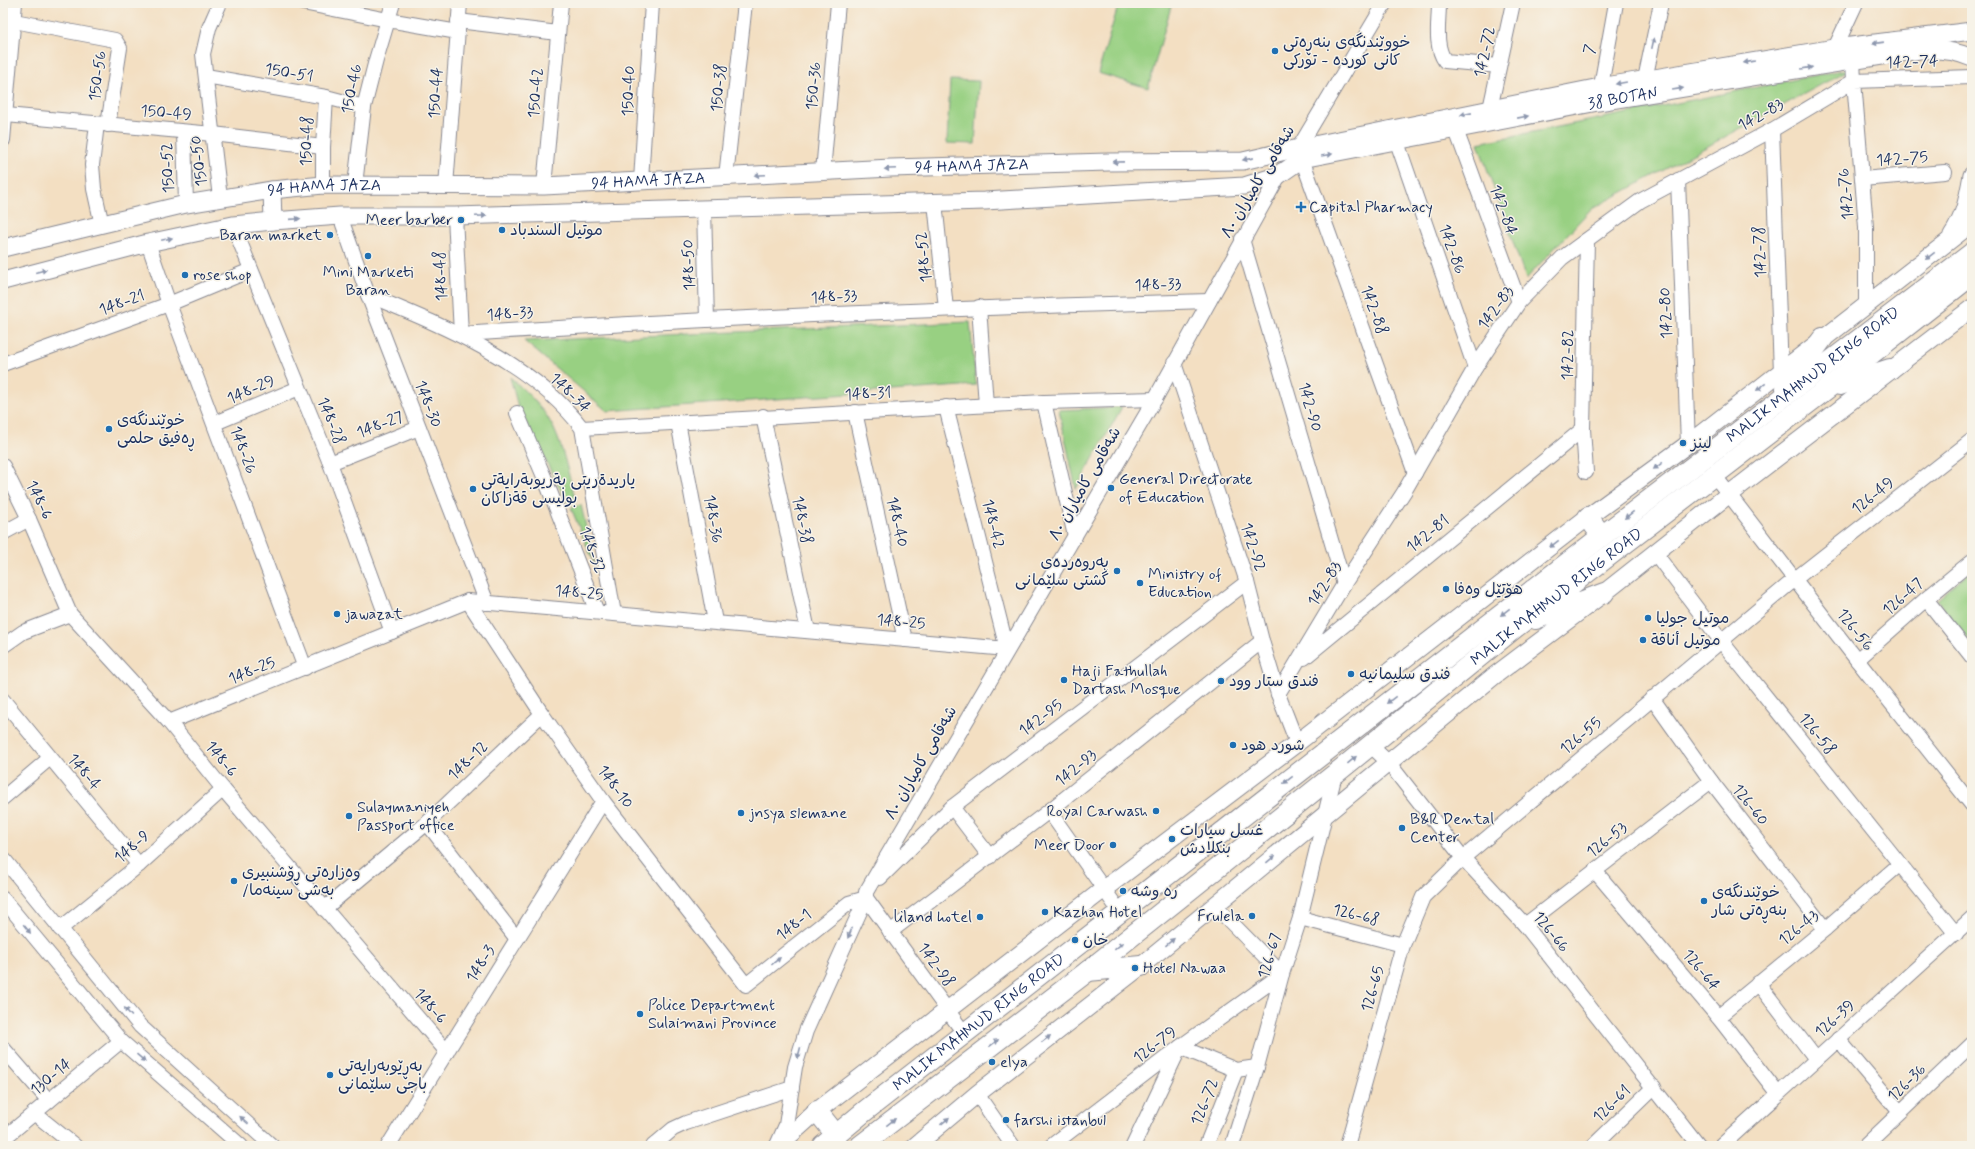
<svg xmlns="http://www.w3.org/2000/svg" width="1975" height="1149" viewBox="0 0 1975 1149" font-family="Mynerve,'Playpen Sans Arabic',sans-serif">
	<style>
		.green { fill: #98d082; stroke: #5a8070 }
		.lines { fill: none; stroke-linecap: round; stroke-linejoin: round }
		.minor-casing { stroke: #878790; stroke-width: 16 }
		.major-casing { stroke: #878790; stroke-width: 19 }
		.highway-casing { stroke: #878790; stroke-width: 22 }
		.minor { stroke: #fff; stroke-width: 14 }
		.major { stroke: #fff; stroke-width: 17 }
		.highway { stroke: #fff; stroke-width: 20 }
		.oneway { fill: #8d97ae }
		.poi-dot { fill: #1f6fb2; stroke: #f7f3e8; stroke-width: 1.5 }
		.labels { text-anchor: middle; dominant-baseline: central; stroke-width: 3; stroke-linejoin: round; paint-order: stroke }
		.poi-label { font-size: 16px; fill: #1b2f5e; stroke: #f7f3e8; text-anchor: start }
		.street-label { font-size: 16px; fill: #1b2f5e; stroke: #f7f3e8 }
	</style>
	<rect width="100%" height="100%" fill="#f7f3e8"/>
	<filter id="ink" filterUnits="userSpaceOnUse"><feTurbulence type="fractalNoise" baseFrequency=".025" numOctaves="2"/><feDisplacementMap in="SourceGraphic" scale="8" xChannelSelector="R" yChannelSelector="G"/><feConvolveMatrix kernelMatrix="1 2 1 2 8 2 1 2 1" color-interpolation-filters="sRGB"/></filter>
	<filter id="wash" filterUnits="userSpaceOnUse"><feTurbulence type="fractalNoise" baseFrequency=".012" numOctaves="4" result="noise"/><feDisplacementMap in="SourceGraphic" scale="16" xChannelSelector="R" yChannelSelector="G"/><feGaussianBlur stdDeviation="0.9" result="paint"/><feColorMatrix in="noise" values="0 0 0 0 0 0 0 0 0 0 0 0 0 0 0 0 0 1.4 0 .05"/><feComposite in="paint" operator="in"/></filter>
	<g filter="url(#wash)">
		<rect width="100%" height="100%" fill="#f3dfc2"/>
		<g class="green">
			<polygon points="1119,3 1172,3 1148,88 1098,73"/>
			<polygon points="1852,68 1590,210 1526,279 1478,143"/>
			<polygon points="950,80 979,81 975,144 947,143"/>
			<polygon points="970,322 976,385 607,411 524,341"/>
			<path d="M510,377C524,390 538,402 548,418C562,439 568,475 576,500L567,502L518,407Z"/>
			<polygon points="1122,407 1076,489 1059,410"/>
			<polygon points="581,505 595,566 571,508"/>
			<polygon points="1972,569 1972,644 1937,600"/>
		</g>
	</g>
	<g filter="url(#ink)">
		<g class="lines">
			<g class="minor-casing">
				<g id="minor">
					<polyline points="220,3 209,28 203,54 220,198"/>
					<polyline points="303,3 388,20 458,32"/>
					<path d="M1439,3C1439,22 1434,45 1445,61L1499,66"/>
					<polyline points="14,21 115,40 120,48 108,125"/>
					<polyline points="458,21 558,33"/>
					<polyline points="1835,48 1856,3"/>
					<polyline points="206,76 326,97 364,107"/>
					<polyline points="1643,89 1661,3"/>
					<polyline points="1599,97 1616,3"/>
					<polyline points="1490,109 1513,3"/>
					<polyline points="6,115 213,134 323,147"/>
					<polyline points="97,124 92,165 94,189 102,225"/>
					<polyline points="1456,130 1519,302"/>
					<polyline points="1772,130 1781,372"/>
					<polyline points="184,132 186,204"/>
					<polyline points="3,140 15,3"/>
					<polyline points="1397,142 1475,368"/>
					<polyline points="1295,154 1385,3"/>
					<polyline points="1302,159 1415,473"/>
					<polyline points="823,172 838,3"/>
					<polyline points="726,177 745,3"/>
					<polyline points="1862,179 1945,172"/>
					<polyline points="1678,180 1688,444"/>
					<polyline points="641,181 652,3"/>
					<polyline points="323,185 323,147 326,97"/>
					<polyline points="355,185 364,107 376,60 393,3"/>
					<polyline points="446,186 460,3"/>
					<polyline points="544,186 561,3"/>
					<polyline points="935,202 946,309"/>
					<polyline points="704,209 707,320"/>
					<polyline points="340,216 368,295 487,603"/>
					<path d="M455,216L461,334C710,318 959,308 1209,301"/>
					<polyline points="233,225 330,463 392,632"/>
					<polyline points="1242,239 1344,584"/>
					<polyline points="148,243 169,304 305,668"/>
					<path d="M368,295C443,326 531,361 582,428L614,614"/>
					<polyline points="1866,305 1866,227 1854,81 1972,77"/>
					<polyline points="979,307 986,405"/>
					<polyline points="1174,363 1247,582 1262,641 1278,694 1297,743"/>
					<polyline points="3,364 169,304 251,270"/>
					<polyline points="1044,402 1075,536"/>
					<polyline points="855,412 905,640"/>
					<polyline points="517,413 545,479 597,612"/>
					<polyline points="763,416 808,631"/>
					<polyline points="678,422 715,622"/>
					<polyline points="215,423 299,388"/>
					<polyline points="582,428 1044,402 1155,399"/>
					<polyline points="330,463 419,428"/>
					<polyline points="3,466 29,519 70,614 169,722 223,789 447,1052"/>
					<polyline points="1586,472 1583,429 1587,240"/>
					<polyline points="1714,475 1857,660 1972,805"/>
					<polyline points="3,533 29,519"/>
					<polyline points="1655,553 1722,642 1956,934"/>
					<polyline points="1926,599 1972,657"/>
					<polyline points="468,601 542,714 603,801 746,985 849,903 866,898"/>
					<polyline points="3,646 23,632 70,614"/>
					<polyline points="1304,658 1583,429"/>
					<polyline points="1857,660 1926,599 1972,561"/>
					<polyline points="1278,694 1344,584 1404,492 1475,368 1519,302 1562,258 1640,201 1772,130 1854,81 1853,60"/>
					<polyline points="1652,698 1711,781 1825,929"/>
					<polyline points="3,700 139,865"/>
					<polyline points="169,722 468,601 1007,649 946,407"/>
					<polyline points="1370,745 1388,762 1463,858 1525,925 1699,1146"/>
					<polyline points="3,798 50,758"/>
					<polyline points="952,807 990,857"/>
					<polyline points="1049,811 1120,912"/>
					<polyline points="427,823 517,939"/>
					<polyline points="3,858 140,1026 272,1146"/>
					<polyline points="1595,871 1718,1017 1778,1094"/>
					<polyline points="880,878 952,807 1247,582"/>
					<polyline points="866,898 964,1033"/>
					<polyline points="3,899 121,1041 241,1146"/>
					<polyline points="324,909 427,823 542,714"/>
					<polyline points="1300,918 1403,945"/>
					<polyline points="1525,925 1711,781"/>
					<polyline points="60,929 139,865 223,789"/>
					<polyline points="890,932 1049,811 1262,641"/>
					<polyline points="1758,983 1816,1059"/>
					<polyline points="1718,1017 1825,929 1900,864"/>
					<polyline points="1838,1039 1900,1112"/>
					<polyline points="3,1048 49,1101"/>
					<polyline points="977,1094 1013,1146"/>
					<polyline points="34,1113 75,1146"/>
					<polyline points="3,1139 121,1041"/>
					<polyline points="777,1145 786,1125 795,1067 806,1031 866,898 866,892 1155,399 1282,170"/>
					<polyline points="388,1146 603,801"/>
					<polyline points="653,1146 673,1129 686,1123 792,1088"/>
					<polyline points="1051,1146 1180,1047 1282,974 1214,905"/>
					<polyline points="1133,1146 1180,1047 1236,1070 1257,1067"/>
					<polyline points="1206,1146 1236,1070"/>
					<polyline points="1232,1146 1257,1067 1282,974 1300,918 1335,774"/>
					<polyline points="1347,1146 1403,945 1423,897 1463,858 1795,579 1972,440"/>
					<polyline points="1593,1146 1654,1087"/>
					<polyline points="1721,1146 1972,918"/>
					<polyline points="1865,1146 1972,1044"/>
				</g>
			</g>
			<g class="major-casing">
				<g id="major">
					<polyline points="272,190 273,221"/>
					<path d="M1952,235C1965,216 1968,197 1972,175"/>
					<path id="s1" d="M3,248L186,204L272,190L323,185L544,186L891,168L1108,162L1243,161L1299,148L1600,87L1835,48L1972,31"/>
					<path id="s2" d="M3,281L148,243L233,225L273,221L340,216H455L985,201L1244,186L1279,175L1302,159L1598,102L1919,50C1937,49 1955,50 1972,58"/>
					<polyline points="778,1146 817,1111 1104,889 1297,743 1588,517 1688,444 1972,223"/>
					<polyline points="915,1146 977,1094 1141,966 1494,676 1604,593 1728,495 1972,308"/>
				</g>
			</g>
			<g class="highway-casing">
				<g id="highway">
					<polyline points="1840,385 1890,369"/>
					<polyline points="1786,388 1823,338"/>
					<polyline points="1588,517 1602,536"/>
					<polyline points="1536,619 1604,593"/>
					<polyline points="1088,971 1141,966"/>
					<polyline points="817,1111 836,1135"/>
					<path id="s3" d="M823,1146L865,1111L1602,536L1972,253"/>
					<path id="s4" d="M860,1146L1088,971L1335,774L1516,627L1828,388L1972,275"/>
				</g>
			</g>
			<use href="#minor" class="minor"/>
			<use href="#major" class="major"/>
			<use href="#highway" class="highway"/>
		</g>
		<defs><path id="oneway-solid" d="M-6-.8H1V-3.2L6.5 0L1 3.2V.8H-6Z"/></defs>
		<g class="oneway">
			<use href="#oneway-solid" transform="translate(1653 43) rotate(-78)"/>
			<use href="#oneway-solid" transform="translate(1878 43) rotate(172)"/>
			<use href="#oneway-solid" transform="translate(1749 62) rotate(171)"/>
			<use href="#oneway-solid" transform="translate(1807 68) rotate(-9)"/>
			<use href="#oneway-solid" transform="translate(1621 83) rotate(170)"/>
			<use href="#oneway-solid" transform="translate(1678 89) rotate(-9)"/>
			<use href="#oneway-solid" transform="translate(1466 114) rotate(169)"/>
			<use href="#oneway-solid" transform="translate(1523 117) rotate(-11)"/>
			<use href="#oneway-solid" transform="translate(1327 155) rotate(-10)"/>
			<use href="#oneway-solid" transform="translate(1248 159) rotate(169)"/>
			<use href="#oneway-solid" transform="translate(1118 162) rotate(179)"/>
			<use href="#oneway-solid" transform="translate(890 169) rotate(178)"/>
			<use href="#oneway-solid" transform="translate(760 175) rotate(177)"/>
			<use href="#oneway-solid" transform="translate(481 216) rotate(-2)"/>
			<use href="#oneway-solid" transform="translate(295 219) rotate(-4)"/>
			<use href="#oneway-solid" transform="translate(167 239) rotate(-12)"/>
			<use href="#oneway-solid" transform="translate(1930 256) rotate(142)"/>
			<use href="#oneway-solid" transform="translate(41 271) rotate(-14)"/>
			<use href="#oneway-solid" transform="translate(1761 387) rotate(142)"/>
			<use href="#oneway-solid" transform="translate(1658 466) rotate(144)"/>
			<use href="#oneway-solid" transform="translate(1629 515) rotate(142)"/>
			<use href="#oneway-solid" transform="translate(1554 544) rotate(142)"/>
			<use href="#oneway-solid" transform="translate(1505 612) rotate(142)"/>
			<use href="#oneway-solid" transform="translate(1391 700) rotate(142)"/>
			<use href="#oneway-solid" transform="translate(1352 760) rotate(-40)"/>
			<use href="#oneway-solid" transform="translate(1288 780) rotate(142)"/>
			<use href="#oneway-solid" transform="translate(1271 859) rotate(-39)"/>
			<use href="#oneway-solid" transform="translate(27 929) rotate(51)"/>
			<use href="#oneway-solid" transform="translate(850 933) rotate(114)"/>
			<use href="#oneway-solid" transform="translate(1170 942) rotate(-40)"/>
			<use href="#oneway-solid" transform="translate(1119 946) rotate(-39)"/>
			<use href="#oneway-solid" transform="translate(776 961) rotate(-39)"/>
			<use href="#oneway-solid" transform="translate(128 1012) rotate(-130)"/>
			<use href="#oneway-solid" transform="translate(1046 1039) rotate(-38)"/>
			<use href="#oneway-solid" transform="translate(994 1043) rotate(-38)"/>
			<use href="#oneway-solid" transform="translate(799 1053) rotate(105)"/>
			<use href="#oneway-solid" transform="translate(141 1058) rotate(41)"/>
			<use href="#oneway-solid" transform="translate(244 1120) rotate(-138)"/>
			<use href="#oneway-solid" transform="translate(945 1121) rotate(-40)"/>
			<use href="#oneway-solid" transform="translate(891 1122) rotate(-38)"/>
		</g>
	</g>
	<g class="poi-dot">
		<circle cx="1275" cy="51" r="4"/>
		<path d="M1299 201h4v4h4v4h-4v4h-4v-4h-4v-4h4z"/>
		<circle cx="461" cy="220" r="4"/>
		<circle cx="502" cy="230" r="4"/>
		<circle cx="330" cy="235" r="4"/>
		<circle cx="368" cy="256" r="4"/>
		<circle cx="185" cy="275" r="4"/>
		<circle cx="109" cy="429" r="4"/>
		<circle cx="1683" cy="443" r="4"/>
		<circle cx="1111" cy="488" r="4"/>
		<circle cx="473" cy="489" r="4"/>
		<circle cx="1117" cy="571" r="4"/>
		<circle cx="1140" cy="583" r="4"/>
		<circle cx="1446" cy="589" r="4"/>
		<circle cx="337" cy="614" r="4"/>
		<circle cx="1648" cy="618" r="4"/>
		<circle cx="1643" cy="640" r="4"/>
		<circle cx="1351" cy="674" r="4"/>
		<circle cx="1064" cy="680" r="4"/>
		<circle cx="1221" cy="681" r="4"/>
		<circle cx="1233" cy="745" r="4"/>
		<circle cx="1156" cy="811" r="4"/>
		<circle cx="741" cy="813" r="4"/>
		<circle cx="349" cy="816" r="4"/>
		<circle cx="1402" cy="828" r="4"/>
		<circle cx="1172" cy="839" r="4"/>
		<circle cx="1113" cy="845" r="4"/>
		<circle cx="234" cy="881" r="4"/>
		<circle cx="1123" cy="891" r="4"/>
		<circle cx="1704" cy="901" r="4"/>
		<circle cx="1045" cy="912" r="4"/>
		<circle cx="1252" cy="916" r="4"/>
		<circle cx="980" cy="917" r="4"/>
		<circle cx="1075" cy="940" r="4"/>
		<circle cx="1135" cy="968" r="4"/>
		<circle cx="640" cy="1014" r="4"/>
		<circle cx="992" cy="1062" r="4"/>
		<circle cx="330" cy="1075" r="4"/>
		<circle cx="1006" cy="1120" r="4"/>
	</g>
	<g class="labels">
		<g class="poi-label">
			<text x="1283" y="42">خووێندنگەی بنەڕەتی<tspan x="1283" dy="18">کانی کوردە - تورکی</tspan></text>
			<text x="1309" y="207">Capital Pharmacy</text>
			<text x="453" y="220" text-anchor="end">Meer barber</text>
			<text x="510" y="230">موتيل السندباد</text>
			<text x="322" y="235" text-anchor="end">Baran market</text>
			<text x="368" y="272" text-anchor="middle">Mini Marketi<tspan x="368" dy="18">Baran</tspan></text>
			<text x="193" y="275">rose shop</text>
			<text x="117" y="420">خوێندنگەی<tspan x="117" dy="18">ڕەفیق حلمی</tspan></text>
			<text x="1691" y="443">لينز</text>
			<text x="1119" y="479">General Directorate<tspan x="1119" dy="18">of Education</tspan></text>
			<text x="481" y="480">ياريدةريتى بةريوبةرايةتى<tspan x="481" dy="18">بوليسى قةزاكان</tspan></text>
			<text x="1109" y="562" text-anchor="end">پەروەردەی<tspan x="1109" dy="18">گشتی سلێمانی</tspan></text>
			<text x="1148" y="574">Ministry of<tspan x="1148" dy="18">Education</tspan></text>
			<text x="1454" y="589">هۆتێل وەفا</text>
			<text x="345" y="614">jawazat</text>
			<text x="1656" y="618">موتيل جوليا</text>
			<text x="1651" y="640">موتيل أناقة</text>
			<text x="1072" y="671">Haji Fathullah<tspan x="1072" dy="18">Dartash Mosque</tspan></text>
			<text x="1359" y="674">فندق سليمانيه</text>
			<text x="1229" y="681">فندق ستار وود</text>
			<text x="1241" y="745">شورد هود</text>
			<text x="357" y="807">Sulaymaniyeh<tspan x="357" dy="18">Passport office</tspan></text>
			<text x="1148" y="811" text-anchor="end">Royal Carwash</text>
			<text x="749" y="813">jnsya slemane</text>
			<text x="1410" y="819">B&amp;R Dental<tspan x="1410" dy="18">Center</tspan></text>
			<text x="1180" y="830">غسل سيارات<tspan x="1180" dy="18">بنكلادش</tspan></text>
			<text x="1105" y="845" text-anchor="end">Meer Door</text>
			<text x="242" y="872">وە‌زارە‌تی ڕۆشنبیری<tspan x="242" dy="18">/بە‌شی سینە‌ما</tspan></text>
			<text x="1131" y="891">ره وشه</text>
			<text x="1712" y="892">خوێندنگەی<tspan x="1712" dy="18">بنەڕەتی شار</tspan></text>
			<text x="1053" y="912">Kazhan Hotel</text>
			<text x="1244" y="916" text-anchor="end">Frulela</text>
			<text x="972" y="917" text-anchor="end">liland hotel</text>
			<text x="1083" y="940">خان</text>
			<text x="1143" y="968">Hotel Nawaa</text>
			<text x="648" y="1005">Police Department<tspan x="648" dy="18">Sulaimani Province</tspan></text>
			<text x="1000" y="1062">elya</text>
			<text x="338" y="1066">بەڕێوبەرایەتی<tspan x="338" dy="18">باجی سلێمانی</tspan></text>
			<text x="1014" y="1120">farshi istanbul</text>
		</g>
		<g class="street-label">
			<text transform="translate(1590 49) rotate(-79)">7</text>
			<text transform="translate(1485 52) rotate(-78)">142-72</text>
			<text transform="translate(1912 62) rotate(-2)">142-74</text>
			<text transform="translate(289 73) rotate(10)">150-51</text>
			<text transform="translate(98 76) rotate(-82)">150-56</text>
			<text transform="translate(814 86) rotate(-85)">150-36</text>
			<text transform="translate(719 88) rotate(-84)">150-38</text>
			<text transform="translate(352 89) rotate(-78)">150-46</text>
			<text transform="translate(629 91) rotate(-87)">150-40</text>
			<text transform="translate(436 93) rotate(-86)">150-44</text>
			<text transform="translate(536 93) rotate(-85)">150-42</text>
			<text stroke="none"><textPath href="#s2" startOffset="1640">38 BOTAN</textPath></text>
			<text transform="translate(166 113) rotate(5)">150-49</text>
			<text transform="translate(1761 115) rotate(-29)">142-83</text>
			<text transform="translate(307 141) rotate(-88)">150-48</text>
			<text transform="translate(1902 159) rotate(-4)">142-75</text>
			<text transform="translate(199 161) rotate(-97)">150-50</text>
			<text stroke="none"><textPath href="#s1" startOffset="976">94 HAMA JAZA</textPath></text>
			<text transform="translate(168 168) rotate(-92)">150-52</text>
			<text stroke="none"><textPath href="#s1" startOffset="652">94 HAMA JAZA</textPath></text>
			<text transform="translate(1258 182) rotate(-59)">شەقامی کامیاران ٨٠</text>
			<text stroke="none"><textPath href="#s1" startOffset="328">94 HAMA JAZA</textPath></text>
			<text transform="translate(1846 194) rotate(-95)">142-76</text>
			<text transform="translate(1503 210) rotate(70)">142-84</text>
			<text transform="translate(1452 249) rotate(71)">142-86</text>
			<text transform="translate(1760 252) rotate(-92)">142-78</text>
			<text transform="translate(924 257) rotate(-96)">148-52</text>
			<text transform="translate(689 265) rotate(-92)">148-50</text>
			<text transform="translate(441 276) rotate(-93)">148-48</text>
			<text transform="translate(1158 285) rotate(-2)">148-33</text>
			<text transform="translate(834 297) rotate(-3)">148-33</text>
			<text transform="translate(122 303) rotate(-20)">148-21</text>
			<text transform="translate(1496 308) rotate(-54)">142-83</text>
			<text transform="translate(1374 310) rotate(70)">142-88</text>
			<text transform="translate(1666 313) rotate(-92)">142-80</text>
			<text transform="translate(510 314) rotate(-4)">148-33</text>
			<text transform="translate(1568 355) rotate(-89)">142-82</text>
			<text stroke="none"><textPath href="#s3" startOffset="1255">MALIK MAHMUD RING ROAD</textPath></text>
			<text transform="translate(251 390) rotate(-23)">148-29</text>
			<text transform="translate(570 393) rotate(44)">148-34</text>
			<text transform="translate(868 394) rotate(-3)">148-31</text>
			<text transform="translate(428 404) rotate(69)">148-30</text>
			<text transform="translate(1310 407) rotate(74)">142-90</text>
			<text transform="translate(331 421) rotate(68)">148-28</text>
			<text transform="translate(380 425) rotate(-21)">148-27</text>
			<text transform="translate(243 450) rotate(70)">148-26</text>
			<text transform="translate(1085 484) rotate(-60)">شەقامی کامیاران ٨٠</text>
			<text transform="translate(1873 496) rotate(-38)">126-49</text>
			<text transform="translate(39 500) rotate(64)">148-6</text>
			<text transform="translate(713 519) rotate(80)">148-36</text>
			<text transform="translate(802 520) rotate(78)">148-38</text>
			<text transform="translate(897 522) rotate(77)">148-40</text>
			<text transform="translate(993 524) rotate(76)">148-42</text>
			<text transform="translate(1428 534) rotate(-39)">142-81</text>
			<text transform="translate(1253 547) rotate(72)">142-92</text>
			<text transform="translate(592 550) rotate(69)">148-32</text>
			<text transform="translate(1325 584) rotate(-58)">142-83</text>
			<text transform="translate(579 593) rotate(5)">148-25</text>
			<text stroke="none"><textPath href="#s4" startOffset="887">MALIK MAHMUD RING ROAD</textPath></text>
			<text transform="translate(1903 597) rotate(-41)">126-47</text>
			<text transform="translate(901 622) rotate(5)">148-25</text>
			<text transform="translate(1855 630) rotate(52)">126-56</text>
			<text transform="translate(252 671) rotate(-22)">148-25</text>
			<text transform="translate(1041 718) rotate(-37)">142-95</text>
			<text transform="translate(1817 734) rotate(51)">126-58</text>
			<text transform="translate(1581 736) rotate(-40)">126-55</text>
			<text transform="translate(221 759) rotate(51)">148-6</text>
			<text transform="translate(468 761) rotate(-44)">148-12</text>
			<text transform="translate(921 763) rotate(-60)">شەقامی کامیاران ٨٠</text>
			<text transform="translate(1076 768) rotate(-39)">142-93</text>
			<text transform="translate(84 772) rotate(50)">148-4</text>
			<text transform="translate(615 787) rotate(54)">148-10</text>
			<text transform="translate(1750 805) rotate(52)">126-60</text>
			<text transform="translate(1607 840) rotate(-38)">126-53</text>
			<text transform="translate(132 847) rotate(-41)">148-9</text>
			<text transform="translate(1356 915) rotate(14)">126-68</text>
			<text transform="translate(794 925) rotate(-39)">148-1</text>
			<text transform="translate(1799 928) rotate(-39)">126-43</text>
			<text transform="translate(1551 932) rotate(51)">126-66</text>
			<text transform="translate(1270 956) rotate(-73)">126-67</text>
			<text transform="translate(481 964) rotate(-58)">148-3</text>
			<text transform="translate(936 965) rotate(54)">142-98</text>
			<text transform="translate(1701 970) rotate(50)">126-64</text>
			<text transform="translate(1373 989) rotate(-74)">126-65</text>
			<text transform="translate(430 1006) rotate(49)">148-6</text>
			<text transform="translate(1835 1019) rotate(-42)">126-39</text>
			<text stroke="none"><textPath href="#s3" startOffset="199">MALIK MAHMUD RING ROAD</textPath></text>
			<text transform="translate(1155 1045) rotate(-37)">126-79</text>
			<text transform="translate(51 1077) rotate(-40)">130-14</text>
			<text transform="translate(1907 1083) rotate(-44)">126-36</text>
			<text transform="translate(1205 1102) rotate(-68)">126-72</text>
			<text transform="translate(1612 1104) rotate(-44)">126-61</text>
		</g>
	</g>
	<rect width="1975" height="1149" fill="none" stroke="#f7f3e8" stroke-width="16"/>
</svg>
